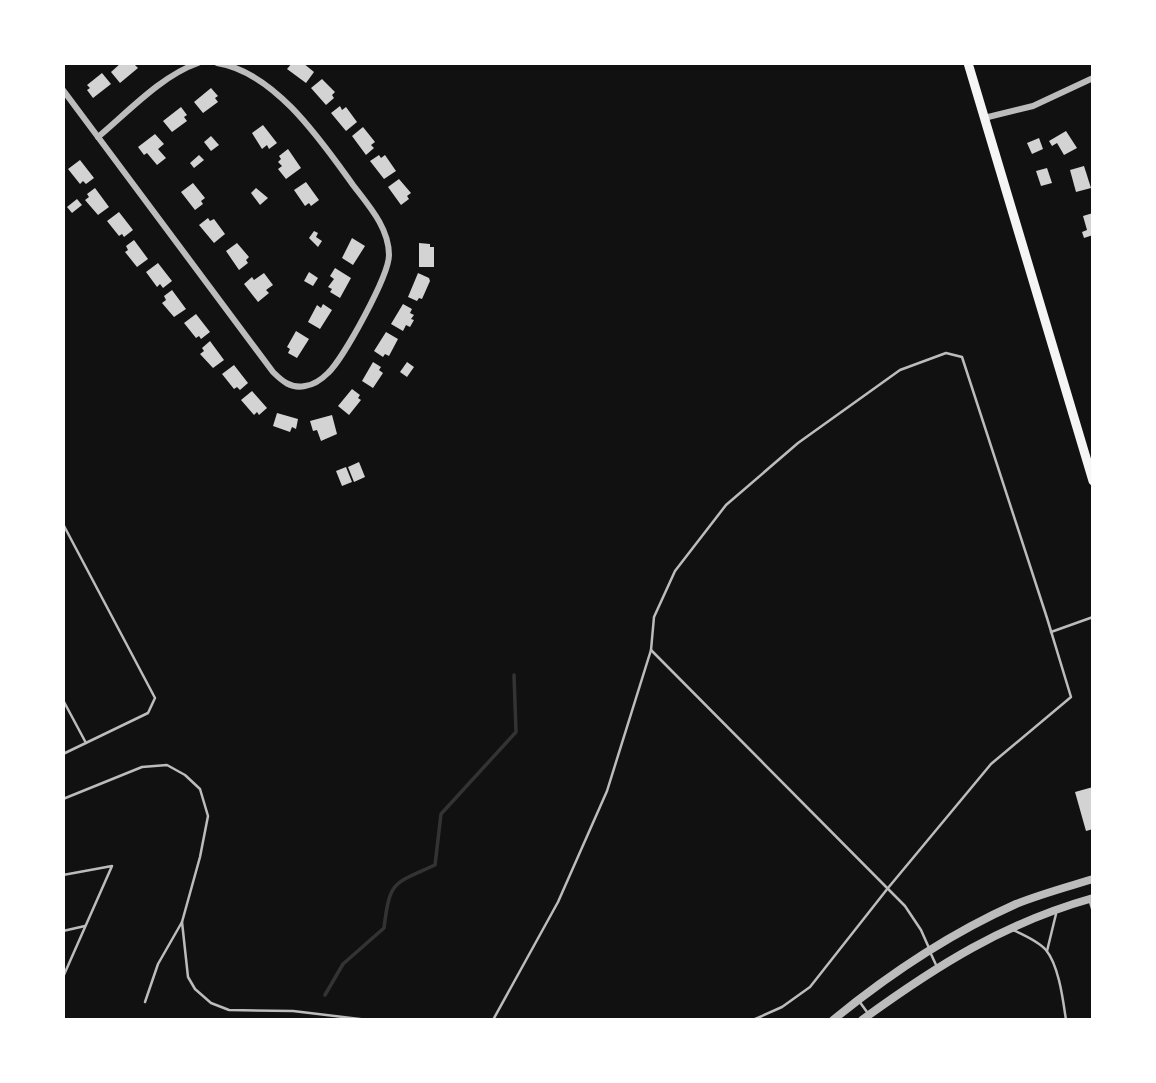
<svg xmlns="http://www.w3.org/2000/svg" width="1156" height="1083" viewBox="0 0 1156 1083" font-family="'Roboto Condensed',sans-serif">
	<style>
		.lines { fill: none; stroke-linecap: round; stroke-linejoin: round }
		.stream { stroke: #333; stroke-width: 3.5 }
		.building { fill: #d3d3d3 }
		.service { stroke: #bcbcbc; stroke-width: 2.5 }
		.minor { stroke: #bcbcbc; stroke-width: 6 }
		.tertiary { stroke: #bcbcbc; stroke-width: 8 }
		.secondary { stroke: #f5f5f5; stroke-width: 9 }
	</style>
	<rect width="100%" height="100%" fill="#111"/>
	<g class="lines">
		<path class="stream" d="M325,995L343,964L384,928C390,880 393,884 435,865L441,814L516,732L514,675"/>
	</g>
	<g class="building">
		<polygon points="121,63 133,63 138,68 120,83 111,72"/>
		<polygon points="292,63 303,63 314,72 306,83 287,69"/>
		<polygon points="102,73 111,84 93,98 87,90 90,88 87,85"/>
		<polygon points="322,79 335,92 332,95 334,98 326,105 311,88"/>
		<polygon points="211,88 218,96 215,98 218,102 203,113 194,102"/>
		<polygon points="340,106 342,110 346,107 357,122 346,131 331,113"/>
		<polygon points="181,107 187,115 184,117 187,121 172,132 163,121"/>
		<polygon points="263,125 277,143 269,149 267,145 262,149 252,133"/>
		<polygon points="363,127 375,142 371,145 374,148 366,155 352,136"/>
		<polygon points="1066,131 1077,148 1064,155 1057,143 1052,146 1049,141"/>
		<polygon points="155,134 164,144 158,149 166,158 157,165 147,153 144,155 138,147"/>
		<polygon points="211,136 219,145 211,151 204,142"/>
		<polygon points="1039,138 1043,149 1032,154 1027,143"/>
		<polygon points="288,149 301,168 286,179 278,169 282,166 278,162 281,159 279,156"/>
		<polygon points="199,155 204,160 194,168 190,163"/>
		<polygon points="379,155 381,158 385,155 396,171 384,179 370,161"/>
		<polygon points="80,160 94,178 86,184 83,181 80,184 68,169"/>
		<polygon points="1084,166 1091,188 1076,192 1070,170"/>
		<polygon points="1047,168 1052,183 1041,186 1036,171"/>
		<polygon points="399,179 411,193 407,196 409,199 401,205 388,187"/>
		<polygon points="306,182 319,200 311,206 309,203 305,206 294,190"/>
		<polygon points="193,183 205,198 201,201 203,204 195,210 181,192"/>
		<polygon points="95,188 109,207 98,215 85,200 89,197 87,194"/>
		<polygon points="256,188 268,198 260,205 251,193"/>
		<polygon points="77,199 82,205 72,213 67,207"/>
		<polygon points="119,212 133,230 124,237 122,234 119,236 107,221"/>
		<polygon points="1093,213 1093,235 1084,238 1082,232 1087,230 1083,216"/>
		<polygon points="208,218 210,221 214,219 225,234 214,243 199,225"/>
		<polygon points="314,231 318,233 316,237 322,241 318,247 309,238"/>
		<polygon points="352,238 365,246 353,265 342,258"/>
		<polygon points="134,240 148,259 137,267 125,252 128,250 126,246"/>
		<polygon points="237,243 249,257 246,260 248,263 239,270 226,251"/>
		<polygon points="419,243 430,244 430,247 434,247 434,267 419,267"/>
		<polygon points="158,263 172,281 163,288 160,284 157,287 146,272"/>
		<polygon points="335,268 351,278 340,298 330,292 332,289 328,287 334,279 330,276"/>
		<polygon points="309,272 318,278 313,286 304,281"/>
		<polygon points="264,273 273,285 266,290 269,293 258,302 244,284 252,277 254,280"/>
		<polygon points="418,273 429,278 430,281 422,299 419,298 417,301 408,297"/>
		<polygon points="172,290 186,309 174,317 162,303 166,300 164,296"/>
		<polygon points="323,304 332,310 320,329 308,322 317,305 321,308"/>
		<polygon points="403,304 412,309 410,313 414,315 411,319 414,320 410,327 406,325 403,331 391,324"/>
		<polygon points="196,314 210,332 201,339 199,336 196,338 184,323"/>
		<polygon points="296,331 309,339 297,358 288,353 290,349 287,347"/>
		<polygon points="386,332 398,339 389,356 385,354 383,357 374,351"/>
		<polygon points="210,341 224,360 213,368 200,354 204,351 202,348"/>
		<polygon points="373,362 381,367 379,370 383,373 373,388 362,381"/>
		<polygon points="407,362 414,367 407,377 400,372"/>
		<polygon points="234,365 248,383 240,390 237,387 234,389 222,374"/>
		<polygon points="352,389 360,395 358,398 361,400 349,415 338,406"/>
		<polygon points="252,391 267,408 259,415 257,412 254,415 241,400"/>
		<polygon points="277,413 298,419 296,429 292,427 290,432 273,426"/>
		<polygon points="332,415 337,434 321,441 317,430 313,431 310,421"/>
		<polygon points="359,462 365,477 354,482 348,467"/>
		<polygon points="346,467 352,482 342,486 336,471"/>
		<polygon points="1093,787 1093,829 1086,831 1075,792"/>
	</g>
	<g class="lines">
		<g class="service">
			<polyline points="63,524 155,698 148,713 63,754"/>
			<polyline points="1051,632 1093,617"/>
			<polyline points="651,650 905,906 921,930 929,948"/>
			<polyline points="63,700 86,743"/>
			<polyline points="63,799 142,767 167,765 185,775 200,789 208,816 200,857 182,922 158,964 145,1002"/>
			<polyline points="63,875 112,866 63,977"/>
			<polyline points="1090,902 1093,912"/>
			<polyline points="182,922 188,977 195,989 211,1003 229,1010 293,1011 368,1020"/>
			<path d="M1013,930C1024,935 1038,941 1046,950C1059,966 1063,1000 1066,1020"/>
			<polyline points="63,931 85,926"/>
			<polyline points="1047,951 1056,914"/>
			<polyline points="931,954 937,967"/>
			<polyline points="859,1001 867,1012"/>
			<polyline points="493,1020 558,902 607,791 651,650 654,617 675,571 726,505 798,443 900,370 946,353 962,357 1047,618 1071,697 991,764 888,888 810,987 782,1007 753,1020"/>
		</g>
		<g class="minor">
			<path d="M63,90L273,372C282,381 291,389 305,386C313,385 322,379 328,373C343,359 389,276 389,255C389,228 369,206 353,185C322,142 275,72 217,63"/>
			<polyline points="984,118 1033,106 1093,78"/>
			<path d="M98,137C128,112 161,76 198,63"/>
		</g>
		<g class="tertiary">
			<path d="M833,1020C888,975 951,933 1016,904C1041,894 1067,887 1093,879"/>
			<path d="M862,1020C936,966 1004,923 1093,898"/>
		</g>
		<polyline class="secondary" points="968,63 1093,481"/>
	</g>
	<rect width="1156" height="1083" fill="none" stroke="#ffffff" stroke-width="130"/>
</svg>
